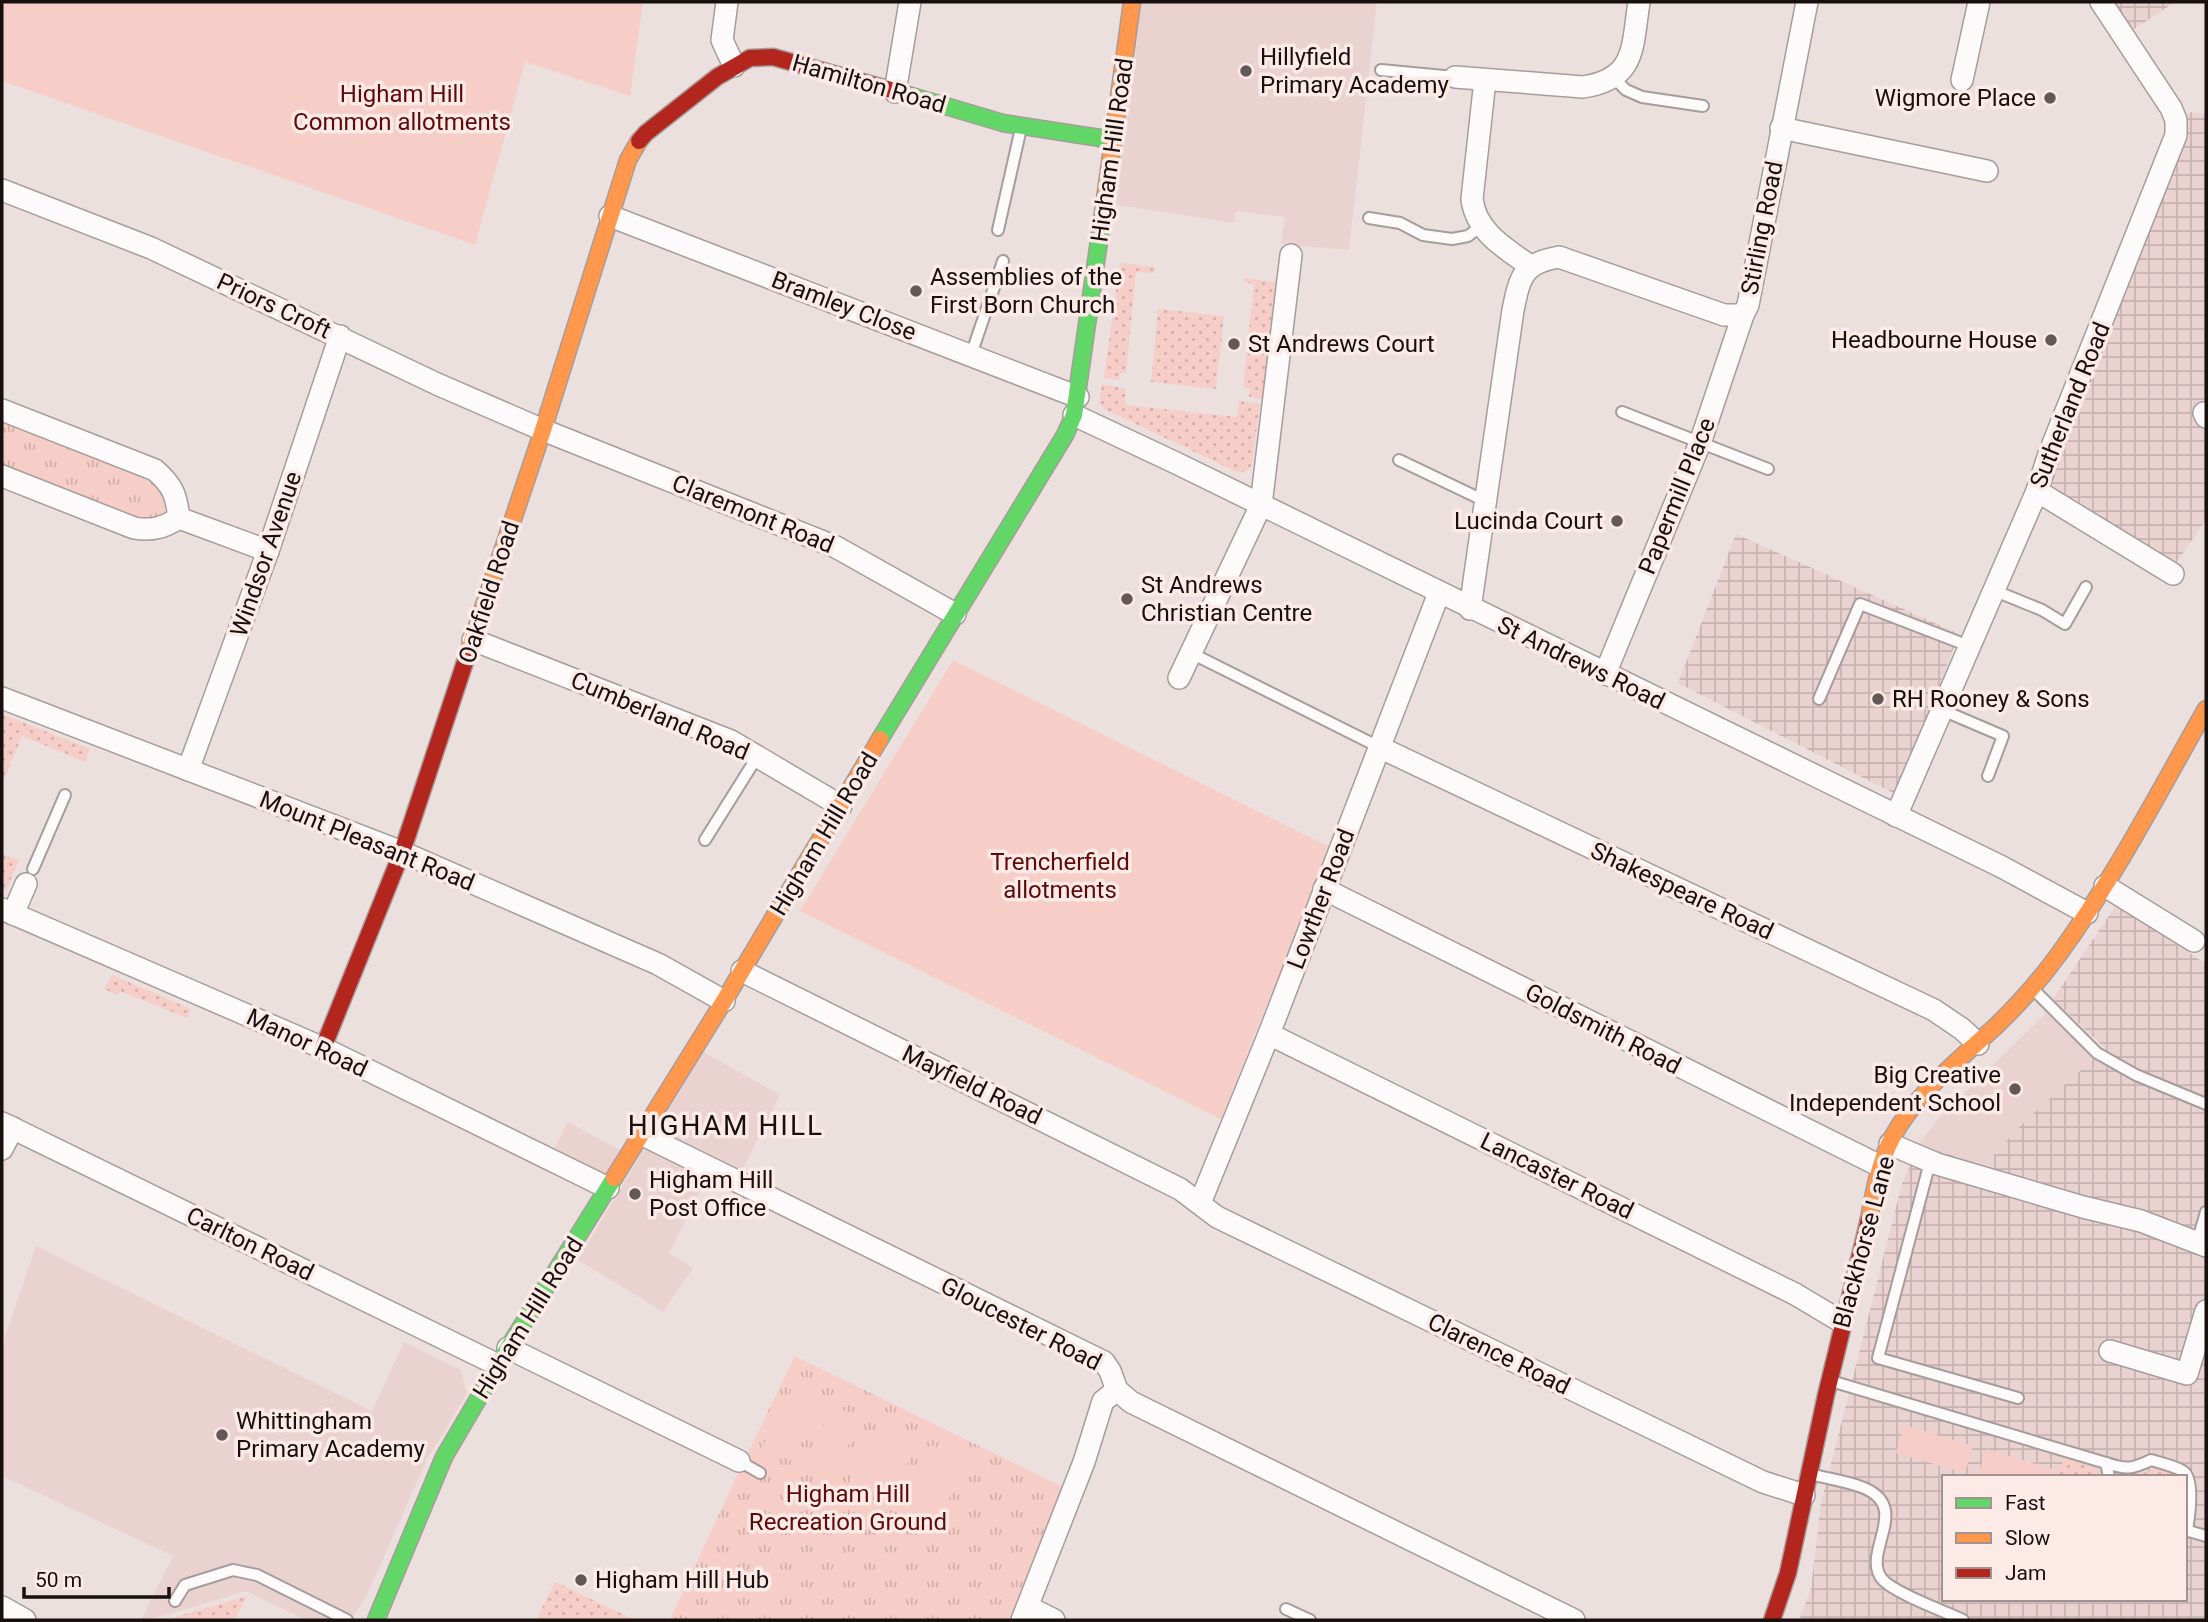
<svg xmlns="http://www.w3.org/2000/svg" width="2208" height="1622" viewBox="0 0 2208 1622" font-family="Roboto,sans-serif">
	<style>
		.built { fill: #e9d2cf }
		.industrial { fill: url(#industrial-grid); fill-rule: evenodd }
		.grass { fill: url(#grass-dots) }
		.park { fill: url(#park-tufts) }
		.garden { fill: #f6cdc7 }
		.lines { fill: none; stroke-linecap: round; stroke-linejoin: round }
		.lane-casing { stroke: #a69d9b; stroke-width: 14 }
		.street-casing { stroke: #a69d9b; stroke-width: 24 }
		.fast-casing { stroke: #a69d9b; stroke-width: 19 }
		.slow-casing { stroke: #a69d9b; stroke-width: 19 }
		.jam-casing { stroke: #a69d9b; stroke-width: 19 }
		.lane { stroke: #fcfafa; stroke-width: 10 }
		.street { stroke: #fcfafa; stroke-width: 21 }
		.fast { stroke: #63d668; stroke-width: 16 }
		.slow { stroke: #ff974d; stroke-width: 16 }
		.jam { stroke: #b3261e; stroke-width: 16 }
		.poi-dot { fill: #625957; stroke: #fceae7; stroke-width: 2.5 }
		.labels { text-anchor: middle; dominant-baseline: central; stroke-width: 7; stroke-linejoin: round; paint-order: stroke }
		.poi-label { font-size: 24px; fill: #17100f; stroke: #fceae7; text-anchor: start }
		.street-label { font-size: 24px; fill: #17100f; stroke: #fceae7 }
		.park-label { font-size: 24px; fill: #5f090b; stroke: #fceae7 }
		.quarter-label { font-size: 28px; letter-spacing: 2px; fill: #17100f; stroke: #fceae7 }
	</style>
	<defs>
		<pattern id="industrial-grid" width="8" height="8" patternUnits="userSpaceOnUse" patternTransform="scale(1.75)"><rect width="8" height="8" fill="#e9d2cf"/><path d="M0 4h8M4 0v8" fill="none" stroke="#c7b3b1"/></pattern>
		<pattern id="grass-dots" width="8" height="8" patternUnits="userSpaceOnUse" patternTransform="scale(1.75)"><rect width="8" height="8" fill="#f6cdc7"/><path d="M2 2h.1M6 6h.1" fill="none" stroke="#d2afaa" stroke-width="1.8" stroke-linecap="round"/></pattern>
		<pattern id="park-tufts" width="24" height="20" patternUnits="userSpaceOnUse" patternTransform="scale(1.75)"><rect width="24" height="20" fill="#f6cdc7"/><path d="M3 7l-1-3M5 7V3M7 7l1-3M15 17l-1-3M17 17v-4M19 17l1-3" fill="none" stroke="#d2afaa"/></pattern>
	</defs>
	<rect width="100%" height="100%" fill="#ece0de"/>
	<g class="built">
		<polygon points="1132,2 1377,2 1349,250 1281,244 1285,217 1236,211 1234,223 1105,203"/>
		<polygon points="2049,1010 2095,1057 2022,1124 1983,1166 1919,1144 1937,1120"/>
		<polygon points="702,1051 780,1095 738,1179 713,1166 669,1253 693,1268 663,1312 578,1260"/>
		<polygon points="568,1122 620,1150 603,1179 553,1151"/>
		<polygon points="36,1246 372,1411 404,1342 461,1370 467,1394 427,1459 367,1595 351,1620 306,1620 246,1591 149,1620 141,1620 173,1556 2,1476 2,1346"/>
	</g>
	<g class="industrial">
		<polygon points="2108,2 2175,2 2130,32"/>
		<polygon points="2192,112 2206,115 2206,520 2169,573 2049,484 2104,351 2179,131 2177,118"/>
		<polygon points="1736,534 1959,634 1897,795 1678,683"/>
		<path d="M2117,904L2203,962L2206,958V1620H1799L1811,1589L1821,1503L1902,1184L1919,1144L1984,1166L2022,1124L2105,1048L2053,999ZM1944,1477H2185V1599H1944Z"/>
	</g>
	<g class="grass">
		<polygon points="1120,263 1155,267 1154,273 1136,272 1126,373 1120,373 1119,380 1104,378"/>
		<polygon points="1245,278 1276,282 1263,399 1249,397 1250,389 1243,387 1254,284 1244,282"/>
		<polygon points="1158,309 1224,316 1216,389 1151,382"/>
		<path d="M1102,384L1126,389L1125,405L1237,417L1239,401L1260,404L1252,464C1249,471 1245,473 1237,472L1104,409L1099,403Z"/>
		<polygon points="2,714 90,749 85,762 22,736 2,785"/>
		<polygon points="2,854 19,860 6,890 2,888"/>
		<polygon points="112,975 191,1009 187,1018 120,991 118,995 104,989"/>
		<path d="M2065,1454C2080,1458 2094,1461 2100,1477H2058Z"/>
		<polygon points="2158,1468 2176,1474 2179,1477 2133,1477"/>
		<polygon points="555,1582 635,1620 536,1620"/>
		<polygon points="247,1596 234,1620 165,1620"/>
	</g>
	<g class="park">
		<polygon points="2,420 153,483 162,496 166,513 156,519 144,522 2,468"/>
		<polygon points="795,1356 1063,1487 1009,1620 670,1620 738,1473"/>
	</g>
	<g class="garden">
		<polygon points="2,2 643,2 630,96 525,62 475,245 2,81"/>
		<polygon points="953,660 1330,847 1221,1119 800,911"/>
		<polygon points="794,1385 823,1399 792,1461 763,1446"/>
		<polygon points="833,1405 862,1419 831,1480 802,1466"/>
		<polygon points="880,1421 919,1440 889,1502 850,1482"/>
		<polygon points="1904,1425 1973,1446 1965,1473 1896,1453"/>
		<polygon points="930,1444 966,1463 935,1527 898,1508"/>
		<polygon points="1986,1449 2056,1470 2054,1477 1978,1477"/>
	</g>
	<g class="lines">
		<g class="lane-casing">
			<g id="lane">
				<polyline points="1381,70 1455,77"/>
				<polyline points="1614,78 1626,90 1642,97 1703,106"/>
				<polyline points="1369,218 1400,223 1423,235 1452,239 1468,236 1481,226"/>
				<polyline points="998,230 1021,128"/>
				<polyline points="971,355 1003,261"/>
				<polyline points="1622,412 1768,469"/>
				<polyline points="1399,460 1485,501"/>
				<polyline points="1993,590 2042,610 2065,624 2086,587"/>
				<polyline points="1191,653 1379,747"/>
				<polyline points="1819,699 1860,604 1969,646"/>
				<polyline points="1942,710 2003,736 1988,776"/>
				<polyline points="705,840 757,757"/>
				<polyline points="33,869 65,795"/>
				<polyline points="2034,990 2097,1053 2136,1075 2206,1104"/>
				<polyline points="1930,1162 1878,1358 2018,1398"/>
				<polyline points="2197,1243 2206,1212"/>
				<polyline points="1831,1381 2106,1463 2109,1477"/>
				<polyline points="739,1461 760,1473"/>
				<path d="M2106,1463C2127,1470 2132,1469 2151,1460C2161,1463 2174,1466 2183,1471C2195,1478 2189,1518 2187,1530"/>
				<path d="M1811,1474C1828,1479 1847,1481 1864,1488C1912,1508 1861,1553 1882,1579C1894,1593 1944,1611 1963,1620"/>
				<polyline points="2185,1530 2206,1536"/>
				<polyline points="175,1601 185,1585 233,1570 257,1575 347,1620"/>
				<polyline points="1286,1609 1310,1620"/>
			</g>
		</g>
		<g class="street-casing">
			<g id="street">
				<polyline points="727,2 722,40 734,66"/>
				<path d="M1455,77L1583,87C1637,79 1632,46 1639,2"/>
				<path d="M1485,80L1472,199C1476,232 1505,248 1530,266"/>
				<polyline points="1962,80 1979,2"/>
				<polyline points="895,92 910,2"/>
				<polyline points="1781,128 1987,171"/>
				<polyline points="2,190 151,248 437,384 543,430 836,547 955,614"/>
				<polyline points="610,216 1078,397"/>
				<path d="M2,410L155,470C173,486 176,494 179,518"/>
				<polyline points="2204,413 2206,417"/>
				<polyline points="1074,415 1176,463 2002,867 2087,913"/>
				<path d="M2,476L134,528C152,531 163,528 179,518"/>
				<polyline points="2037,491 2173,574"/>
				<polyline points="179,518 268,551"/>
				<path d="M1470,609L1513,310C1520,276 1523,263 1559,257L1724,315H1743L1748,305L1807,2"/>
				<polyline points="473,640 731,741 841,806"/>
				<polyline points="1605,674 1700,443 1743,315"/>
				<polyline points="1179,678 1261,505 1291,255"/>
				<polyline points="2,698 402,852 658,964 724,1001"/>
				<polyline points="1379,747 1934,1010 1962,1029 1978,1044"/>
				<polyline points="188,770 268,551 340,336"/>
				<polyline points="1896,816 2037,491 2049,454 2176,135 2176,120 2171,108 2101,2"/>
				<polyline points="2105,886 2194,941"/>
				<polyline points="1324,889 1882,1167"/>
				<polyline points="2,909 323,1048 608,1188"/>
				<polyline points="13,914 26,884"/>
				<polyline points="742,971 1180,1189 1217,1217 1763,1482 1804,1495"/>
				<polyline points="1269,1034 1795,1294 1842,1322"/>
				<polyline points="2,1123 498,1365"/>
				<polyline points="641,1134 1104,1362 1110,1371 1117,1390 1131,1402 1574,1620"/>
				<polyline points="1890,1144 1937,1164 2083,1207 2141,1221 2206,1246"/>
				<polyline points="2,1149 13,1128"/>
				<polyline points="1200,1203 1269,1034 1439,593"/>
				<polyline points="508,1348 739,1461"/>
				<polyline points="2110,1351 2187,1374 2206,1311"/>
				<polyline points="2,1607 25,1620"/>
				<polyline points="1028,1607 1054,1620"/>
				<polyline points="1022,1620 1084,1462 1103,1401 1117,1390"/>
			</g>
		</g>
		<g class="fast-casing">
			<g id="fast">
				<polyline points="905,94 1003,123 1113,140"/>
				<polyline points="880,739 1065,435 1074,415 1105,199"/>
				<polyline points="376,1620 444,1457 508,1348 614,1178"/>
			</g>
		</g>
		<g class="slow-casing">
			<g id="slow">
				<polyline points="1105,199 1132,2"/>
				<polyline points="467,656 543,430 628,160 639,141"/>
				<polyline points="614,1178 724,1001 880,739"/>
				<path d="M1869,1219C1874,1192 1879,1163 1892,1138C1916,1093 1959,1060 1996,1026C2019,1004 2040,980 2059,954C2115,877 2159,792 2206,709"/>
			</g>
		</g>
		<g class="jam-casing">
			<g id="jam">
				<polyline points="639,141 646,133 717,77 750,58 773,57 905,94"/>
				<polyline points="323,1048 402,852 467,656"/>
				<polyline points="1772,1620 1788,1573 1826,1395 1869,1219"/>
			</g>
		</g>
		<use href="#lane" class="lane"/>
		<use href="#street" class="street"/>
		<use href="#fast" class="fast"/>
		<use href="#slow" class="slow"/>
		<use href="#jam" class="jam"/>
	</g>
	<g class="poi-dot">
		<circle cx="1246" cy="71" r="7"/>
		<circle cx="2050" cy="98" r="7"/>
		<circle cx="916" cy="291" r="7"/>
		<circle cx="2051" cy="340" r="7"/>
		<circle cx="1234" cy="344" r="7"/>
		<circle cx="1617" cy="521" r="7"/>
		<circle cx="1127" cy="599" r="7"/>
		<circle cx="1878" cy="699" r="7"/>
		<circle cx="2015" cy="1089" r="7"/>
		<circle cx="635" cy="1194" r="7"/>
		<circle cx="222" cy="1435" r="7"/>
		<circle cx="581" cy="1580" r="7"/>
	</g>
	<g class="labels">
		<g class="poi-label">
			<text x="1260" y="57">Hillyfield<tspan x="1260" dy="28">Primary Academy</tspan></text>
			<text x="2036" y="98" text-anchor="end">Wigmore Place</text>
			<text x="930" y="277">Assemblies of the<tspan x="930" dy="28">First Born Church</tspan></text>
			<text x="2037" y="340" text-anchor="end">Headbourne House</text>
			<text x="1248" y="344">St Andrews Court</text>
			<text x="1603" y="521" text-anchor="end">Lucinda Court</text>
			<text x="1141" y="585">St Andrews<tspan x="1141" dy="28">Christian Centre</tspan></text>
			<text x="1892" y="699">RH Rooney &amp; Sons</text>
			<text x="2001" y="1075" text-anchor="end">Big Creative<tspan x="2001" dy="28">Independent School</tspan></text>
			<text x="649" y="1180">Higham Hill<tspan x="649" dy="28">Post Office</tspan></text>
			<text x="236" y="1421">Whittingham<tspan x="236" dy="28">Primary Academy</tspan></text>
			<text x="595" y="1580">Higham Hill Hub</text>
		</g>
		<g class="street-label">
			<text transform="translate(869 84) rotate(16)">Hamilton Road</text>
			<text transform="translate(1112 150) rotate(-82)">Higham Hill Road</text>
			<text transform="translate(1762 228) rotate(-79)">Stirling Road</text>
			<text transform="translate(274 306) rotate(25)">Priors Croft</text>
			<text transform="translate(844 306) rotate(21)">Bramley Close</text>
			<text transform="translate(2070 405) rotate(-68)">Sutherland Road</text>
			<text transform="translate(1677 496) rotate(-68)">Papermill Place</text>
			<text transform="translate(753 514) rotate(22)">Claremont Road</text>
			<text transform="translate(266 554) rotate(-71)">Windsor Avenue</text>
			<text transform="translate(489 592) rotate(-72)">Oakfield Road</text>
			<text transform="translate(1581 663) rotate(26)">St Andrews Road</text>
			<text transform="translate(660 716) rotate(23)">Cumberland Road</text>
			<text transform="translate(824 834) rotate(-59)">Higham Hill Road</text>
			<text transform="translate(367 841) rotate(22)">Mount Pleasant Road</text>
			<text transform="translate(1682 891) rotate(25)">Shakespeare Road</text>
			<text transform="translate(1321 899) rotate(-69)">Lowther Road</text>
			<text transform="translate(1603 1029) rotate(27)">Goldsmith Road</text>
			<text transform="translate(307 1043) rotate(25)">Manor Road</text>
			<text transform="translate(972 1085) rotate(26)">Mayfield Road</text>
			<text transform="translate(1557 1176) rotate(26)">Lancaster Road</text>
			<text transform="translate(1864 1242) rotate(-75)">Blackhorse Lane</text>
			<text transform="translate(250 1244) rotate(26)">Carlton Road</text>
			<text transform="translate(528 1318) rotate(-58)">Higham Hill Road</text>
			<text transform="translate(1021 1324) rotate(27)">Gloucester Road</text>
			<text transform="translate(1499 1354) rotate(26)">Clarence Road</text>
		</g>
		<g class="park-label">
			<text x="402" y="94">Higham Hill<tspan x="402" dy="28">Common allotments</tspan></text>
			<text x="1060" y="862">Trencherfield<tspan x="1060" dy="28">allotments</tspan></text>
			<text x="848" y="1494">Higham Hill<tspan x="848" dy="28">Recreation Ground</tspan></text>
		</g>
		<g class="quarter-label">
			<text x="726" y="1125">HIGHAM HILL</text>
		</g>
	</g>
	<rect width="2208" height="1622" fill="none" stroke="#17100f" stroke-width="7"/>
	<rect x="1942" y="1475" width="245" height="126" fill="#fceae7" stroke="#a09391" stroke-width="2"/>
	<rect x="1956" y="1498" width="35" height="10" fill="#63d668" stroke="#a09391" stroke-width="2"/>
	<text x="2005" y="1510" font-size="21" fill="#17100f">Fast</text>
	<rect x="1956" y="1533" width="35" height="10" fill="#ff974d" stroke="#a09391" stroke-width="2"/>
	<text x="2005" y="1545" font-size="21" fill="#17100f">Slow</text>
	<rect x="1956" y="1568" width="35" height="10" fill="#b3261e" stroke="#a09391" stroke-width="2"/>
	<text x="2005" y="1580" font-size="21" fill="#17100f">Jam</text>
	<path d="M24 1587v10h145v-10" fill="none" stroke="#17100f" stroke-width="3.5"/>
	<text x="35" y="1587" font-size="21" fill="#17100f" stroke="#fceae7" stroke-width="5" paint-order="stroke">50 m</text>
</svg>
